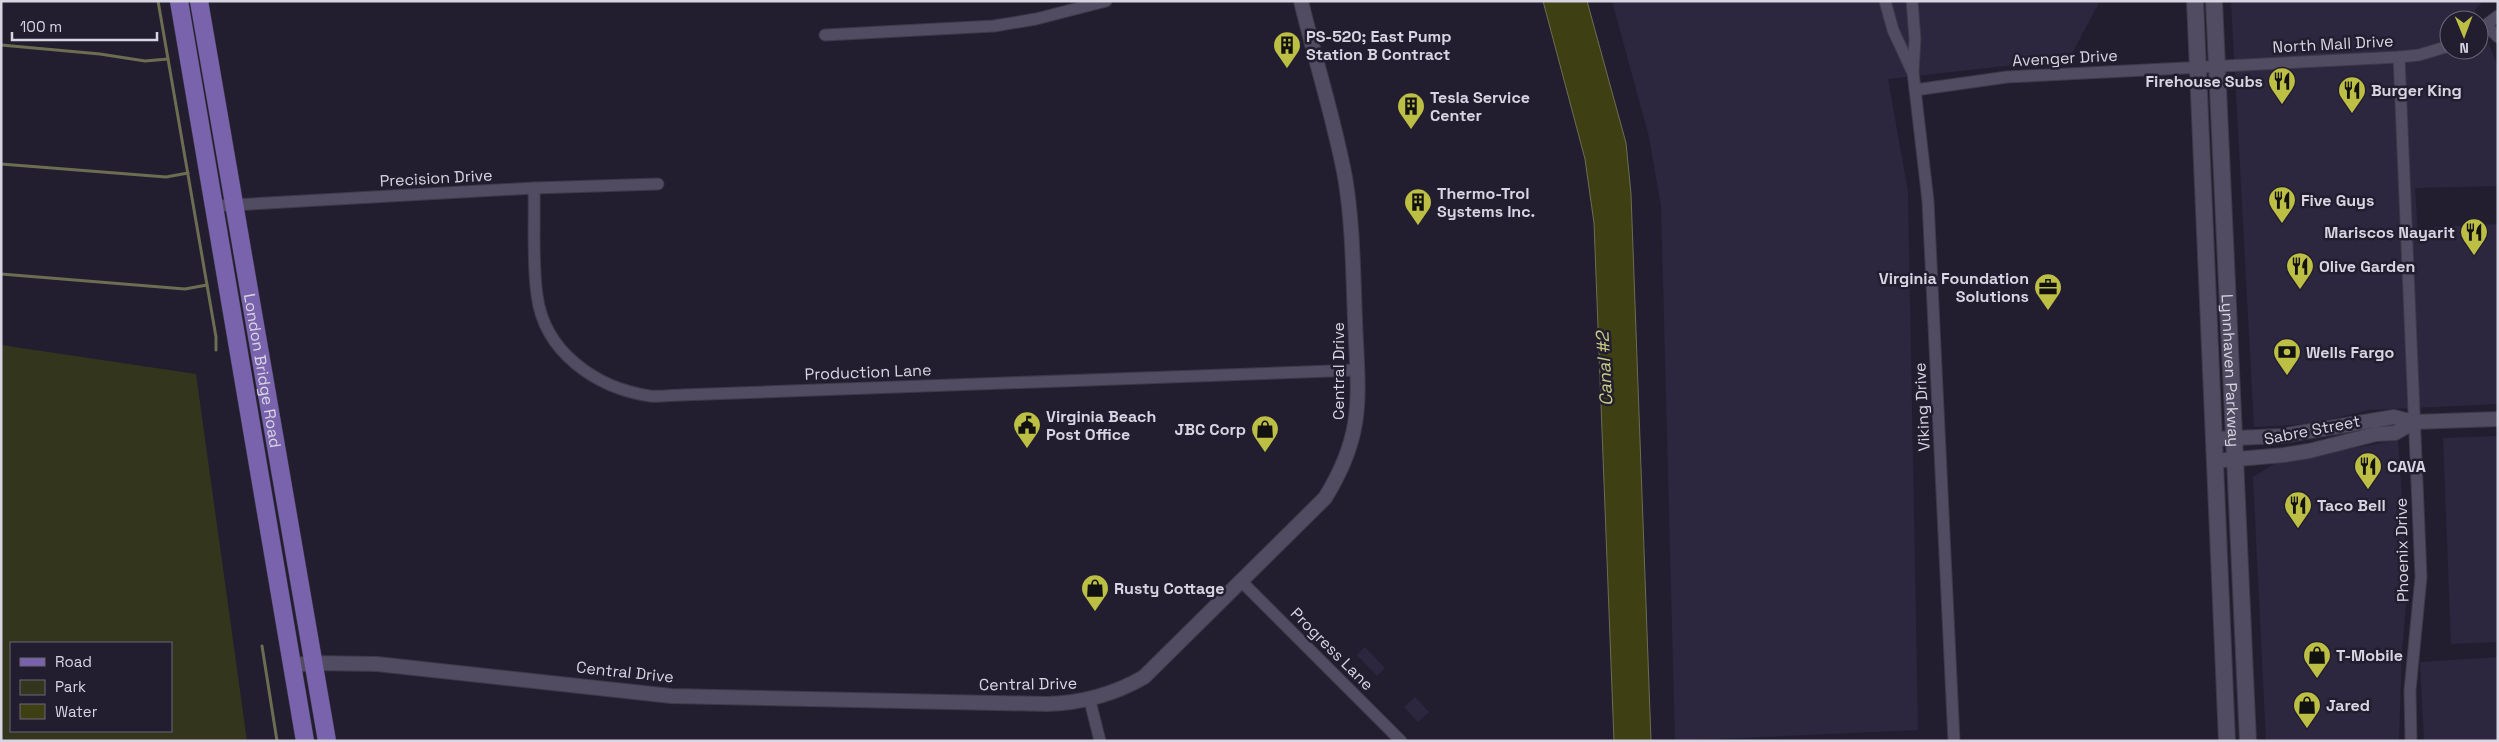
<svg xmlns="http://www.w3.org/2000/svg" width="2499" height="742" viewBox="0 0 2499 742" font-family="'Space Grotesk',sans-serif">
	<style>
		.built { fill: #2c273e }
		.green { fill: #34351d; fill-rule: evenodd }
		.water { fill: #3e4013; stroke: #6c6d51 }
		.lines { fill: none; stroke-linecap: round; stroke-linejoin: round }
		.stream { stroke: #6c6d51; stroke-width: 3 }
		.minor-casing { stroke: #3d3948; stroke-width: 13 }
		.tertiary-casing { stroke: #3d3948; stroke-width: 16 }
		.secondary-casing { stroke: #3d3948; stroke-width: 18 }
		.primary-casing { stroke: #3d3948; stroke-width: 19 }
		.minor { stroke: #514c61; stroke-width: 11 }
		.tertiary { stroke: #514c61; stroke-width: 14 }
		.secondary { stroke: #514c61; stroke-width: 16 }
		.primary { stroke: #7963ad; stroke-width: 18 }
		.labels { text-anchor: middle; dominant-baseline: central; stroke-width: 5; stroke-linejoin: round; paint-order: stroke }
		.poi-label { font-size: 16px; font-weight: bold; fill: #d8d5e2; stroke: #221e30; text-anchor: start }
		.street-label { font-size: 16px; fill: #d8d5e2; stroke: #221e30 }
		.water-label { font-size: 18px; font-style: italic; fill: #cace85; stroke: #221e30 }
	</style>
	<rect width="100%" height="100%" fill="#221e30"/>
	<g class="built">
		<polygon points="1612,1 2100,1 2069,59 1888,79 1908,192 1918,730 1675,741 1661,205 1649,137"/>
		<polygon points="2231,1 2483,1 2475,10 2479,20 2449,20 2449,50 2479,50 2479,21 2497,64 2498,186 2415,188 2418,235 2434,233 2435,227 2498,224 2498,404 2369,410 2311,424 2254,427"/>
		<polygon points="2498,436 2498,642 2451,644 2443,438"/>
		<polygon points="2398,440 2408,585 2402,650 2399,741 2266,741 2253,477 2277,462"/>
		<polygon points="1365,647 1385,668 1377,676 1357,655"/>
		<polygon points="2498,657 2498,741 2424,741 2420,662"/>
		<polygon points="1415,697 1429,712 1418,722 1404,707"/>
	</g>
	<path class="green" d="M1,345L196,374L247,741H1ZM11,643H171V731H11Z"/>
	<polygon class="water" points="1543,1 1587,1 1626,143 1631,194 1651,741 1614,741 1594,223 1585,159"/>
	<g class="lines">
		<g class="stream">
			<polyline points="158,1 216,337 216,350"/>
			<polyline points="1,45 100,54 145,61 168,59"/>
			<polyline points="1,164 166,177 188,173"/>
			<polyline points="1,274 185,289 207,285"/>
			<polyline points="262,646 277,741"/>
		</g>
		<g class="minor-casing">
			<g id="minor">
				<polyline points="1885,1 1893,30 1912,71"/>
				<polyline points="1912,1 1915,39 1913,72 1928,201 1954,741"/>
				<polyline points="2486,25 2498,37"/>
				<polyline points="2479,30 2498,16"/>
				<polyline points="825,35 994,26 1036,19 1106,1"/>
				<polyline points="2399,57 2421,577 2410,690 2411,741"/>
				<polyline points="1915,90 2007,77 2399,57 2419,55 2449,46"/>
				<path d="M534,188C535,223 532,260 537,295C544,352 596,388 650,396C660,397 671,395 681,395L1358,370"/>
				<polyline points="215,206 534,188 658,184"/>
				<polyline points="1241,581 1401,741"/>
				<polyline points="1090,701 1100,741"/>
			</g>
		</g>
		<g class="tertiary-casing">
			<g id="tertiary">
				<polyline points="2213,439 2281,436 2394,417 2414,422 2498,419"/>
				<polyline points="2214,461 2284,455 2309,451 2376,434 2395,433 2414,422"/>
				<path d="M293,665L313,663L377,664L671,696L1047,704C1083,703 1113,695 1144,677L1325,498C1366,432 1358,395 1355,320C1353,272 1353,225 1345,177C1334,118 1315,60 1301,1"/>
			</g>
		</g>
		<g class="secondary-casing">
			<g id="secondary">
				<polyline points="2195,1 2227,741"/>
				<path id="s1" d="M2214,1L2248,741"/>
			</g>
		</g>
		<g class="primary-casing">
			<g id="primary">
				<polyline points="179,1 305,741"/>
				<path id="s2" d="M199,1L327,741"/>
			</g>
		</g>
		<use href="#minor" class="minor"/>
		<use href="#tertiary" class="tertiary"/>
		<use href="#secondary" class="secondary"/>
		<use href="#primary" class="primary"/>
	</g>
	<defs>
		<g id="building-pin" transform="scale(1.4375)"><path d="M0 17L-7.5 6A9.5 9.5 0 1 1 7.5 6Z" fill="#bcbf44" stroke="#221e30"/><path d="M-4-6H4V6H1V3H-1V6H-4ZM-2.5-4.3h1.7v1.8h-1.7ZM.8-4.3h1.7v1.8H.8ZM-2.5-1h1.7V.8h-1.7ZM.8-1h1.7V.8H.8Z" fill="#111"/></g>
		<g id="restaurant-pin" transform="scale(1.4375)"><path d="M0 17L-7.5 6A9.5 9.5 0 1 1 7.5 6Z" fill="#bcbf44" stroke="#221e30"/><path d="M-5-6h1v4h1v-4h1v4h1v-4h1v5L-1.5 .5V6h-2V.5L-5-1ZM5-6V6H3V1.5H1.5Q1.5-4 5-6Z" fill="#111"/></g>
		<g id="office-pin" transform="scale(1.4375)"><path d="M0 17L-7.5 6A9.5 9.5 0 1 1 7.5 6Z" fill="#bcbf44" stroke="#221e30"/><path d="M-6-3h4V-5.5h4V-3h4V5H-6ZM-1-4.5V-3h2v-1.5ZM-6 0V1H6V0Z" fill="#111"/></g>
		<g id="bank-pin" transform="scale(1.4375)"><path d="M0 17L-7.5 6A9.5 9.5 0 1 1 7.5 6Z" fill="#bcbf44" stroke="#221e30"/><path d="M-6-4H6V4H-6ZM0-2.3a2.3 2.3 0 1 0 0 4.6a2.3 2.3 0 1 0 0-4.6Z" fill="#111"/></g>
		<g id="civic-pin" transform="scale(1.4375)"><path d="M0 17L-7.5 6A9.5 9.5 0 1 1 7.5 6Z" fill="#bcbf44" stroke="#221e30"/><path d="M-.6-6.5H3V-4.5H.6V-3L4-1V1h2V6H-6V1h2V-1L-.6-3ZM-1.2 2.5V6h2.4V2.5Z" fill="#111"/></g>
		<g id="shop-pin" transform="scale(1.4375)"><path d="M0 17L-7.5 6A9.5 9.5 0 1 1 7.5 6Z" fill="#bcbf44" stroke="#221e30"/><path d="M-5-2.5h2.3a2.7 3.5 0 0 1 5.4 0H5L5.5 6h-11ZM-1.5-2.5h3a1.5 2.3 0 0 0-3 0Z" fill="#111"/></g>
	</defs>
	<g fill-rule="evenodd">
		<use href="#building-pin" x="1287" y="45"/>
		<use href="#restaurant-pin" x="2282" y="81"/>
		<use href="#restaurant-pin" x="2352" y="90"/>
		<use href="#building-pin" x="1411" y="106"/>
		<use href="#restaurant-pin" x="2282" y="200"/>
		<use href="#building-pin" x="1418" y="202"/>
		<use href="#restaurant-pin" x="2474" y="232"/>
		<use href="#restaurant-pin" x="2300" y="266"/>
		<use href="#office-pin" x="2048" y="287"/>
		<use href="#bank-pin" x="2287" y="352"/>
		<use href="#civic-pin" x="1027" y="425"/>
		<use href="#shop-pin" x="1265" y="429"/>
		<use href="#restaurant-pin" x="2368" y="466"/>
		<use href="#restaurant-pin" x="2298" y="505"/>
		<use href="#shop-pin" x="1095" y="588"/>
		<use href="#shop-pin" x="2317" y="655"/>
		<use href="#shop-pin" x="2307" y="705"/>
	</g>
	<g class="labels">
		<g class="poi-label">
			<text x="1306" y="36">PS-520; East Pump<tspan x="1306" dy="18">Station B Contract</tspan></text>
			<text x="2263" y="81" text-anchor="end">Firehouse Subs</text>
			<text x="2371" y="90">Burger King</text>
			<text x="1430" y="97">Tesla Service<tspan x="1430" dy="18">Center</tspan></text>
			<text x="1437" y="193">Thermo-Trol<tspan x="1437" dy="18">Systems Inc.</tspan></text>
			<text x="2301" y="200">Five Guys</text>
			<text x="2455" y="232" text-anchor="end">Mariscos Nayarit</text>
			<text x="2319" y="266">Olive Garden</text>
			<text x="2029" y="278" text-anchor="end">Virginia Foundation<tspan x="2029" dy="18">Solutions</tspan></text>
			<text x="2306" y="352">Wells Fargo</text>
			<text x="1046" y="416">Virginia Beach<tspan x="1046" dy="18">Post Office</tspan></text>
			<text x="1246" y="429" text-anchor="end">JBC Corp</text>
			<text x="2387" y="466">CAVA</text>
			<text x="2317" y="505">Taco Bell</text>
			<text x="1114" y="588">Rusty Cottage</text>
			<text x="2336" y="655">T-Mobile</text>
			<text x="2326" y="705">Jared</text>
		</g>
		<g class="street-label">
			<text transform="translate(2333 44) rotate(-3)">North Mall Drive</text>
			<text transform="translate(2065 58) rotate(-3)">Avenger Drive</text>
			<text transform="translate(436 178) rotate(-3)">Precision Drive</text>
			<text stroke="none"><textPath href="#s2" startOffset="375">London Bridge Road</textPath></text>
			<text transform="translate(1338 371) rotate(-90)">Central Drive</text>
			<text stroke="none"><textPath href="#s1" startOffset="370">Lynnhaven Parkway</textPath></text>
			<text transform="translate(868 372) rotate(-2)">Production Lane</text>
			<text transform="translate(1922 407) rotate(-93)">Viking Drive</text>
			<text transform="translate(2312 430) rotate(-11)">Sabre Street</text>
			<text transform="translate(2402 550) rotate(-91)">Phoenix Drive</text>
			<text transform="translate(1332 649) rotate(45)">Progress Lane</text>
			<text transform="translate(625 672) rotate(6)">Central Drive</text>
			<text transform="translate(1028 684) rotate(-1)">Central Drive</text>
		</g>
		<g class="water-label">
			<text transform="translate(1604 369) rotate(-93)">Canal #2</text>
		</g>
	</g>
	<rect width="2499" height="742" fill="none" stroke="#d8d5e2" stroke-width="5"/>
	<rect x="10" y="642" width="162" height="90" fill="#221e30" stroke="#6b6777"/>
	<rect x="20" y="658" width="25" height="8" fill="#7963ad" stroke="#6b6777"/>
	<text x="55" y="667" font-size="15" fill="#d8d5e2">Road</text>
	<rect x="20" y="680" width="25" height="15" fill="#34351d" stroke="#6b6777"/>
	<text x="55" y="692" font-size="15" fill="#d8d5e2">Park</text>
	<rect x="20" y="704" width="25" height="15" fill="#3e4013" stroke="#6b6777"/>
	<text x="55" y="717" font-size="15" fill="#d8d5e2">Water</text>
	<g transform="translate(2464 35) rotate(179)"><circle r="24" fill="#221e30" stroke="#6b6777"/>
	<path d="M0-4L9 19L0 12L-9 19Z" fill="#bcbf44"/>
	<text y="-8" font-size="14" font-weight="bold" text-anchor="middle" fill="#d8d5e2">N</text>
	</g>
	<path d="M12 32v8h145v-8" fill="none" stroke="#d8d5e2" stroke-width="2.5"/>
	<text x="20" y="32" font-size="15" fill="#d8d5e2" stroke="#221e30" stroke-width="4" paint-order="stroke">100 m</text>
</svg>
